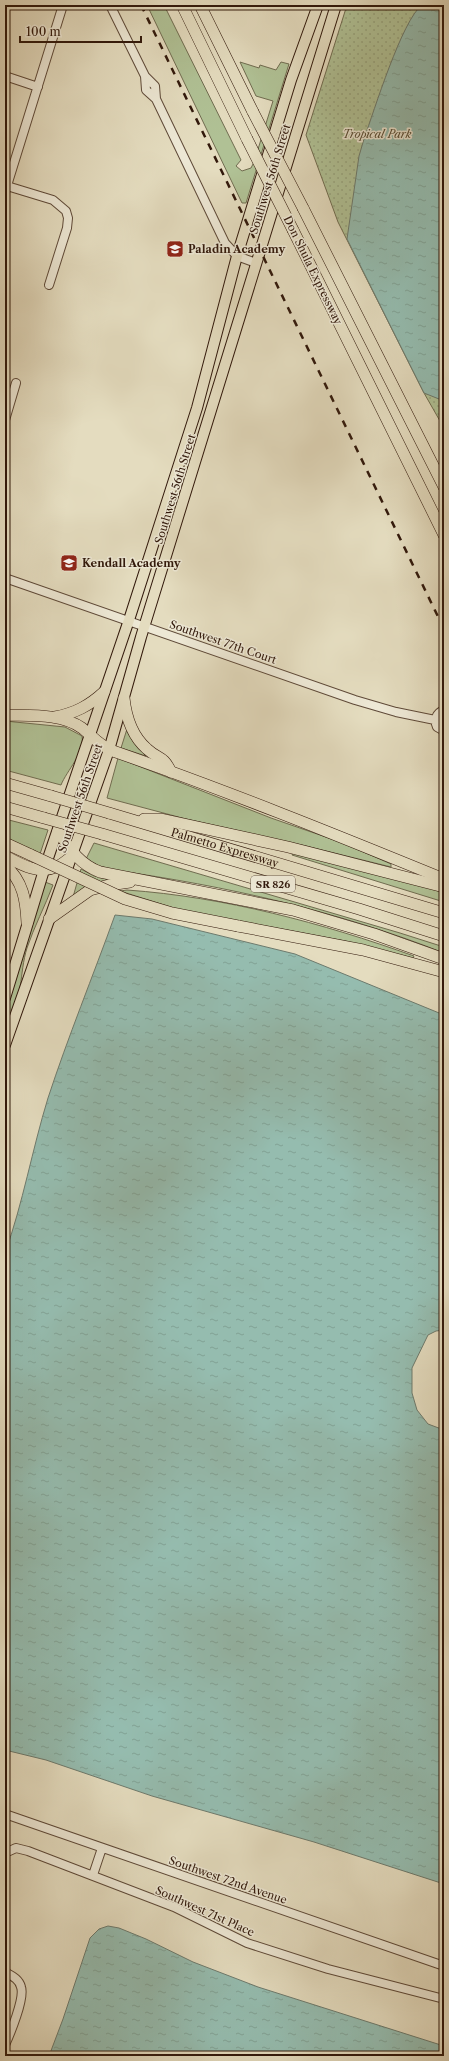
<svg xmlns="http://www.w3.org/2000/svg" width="449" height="2061" viewBox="0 0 449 2061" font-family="'Libre Caslon Text',serif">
	<defs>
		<pattern id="park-dots" width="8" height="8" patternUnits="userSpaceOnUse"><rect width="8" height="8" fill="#b0c195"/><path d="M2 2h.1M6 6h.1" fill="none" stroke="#98a57f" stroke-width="1.8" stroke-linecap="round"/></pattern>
		<pattern id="water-ripples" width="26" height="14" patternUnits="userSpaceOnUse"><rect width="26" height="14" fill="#95bcaf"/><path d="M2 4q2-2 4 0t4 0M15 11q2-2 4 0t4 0" fill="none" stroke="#81a195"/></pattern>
	</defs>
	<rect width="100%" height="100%" fill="#e4dcbf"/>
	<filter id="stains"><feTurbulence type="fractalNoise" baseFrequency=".005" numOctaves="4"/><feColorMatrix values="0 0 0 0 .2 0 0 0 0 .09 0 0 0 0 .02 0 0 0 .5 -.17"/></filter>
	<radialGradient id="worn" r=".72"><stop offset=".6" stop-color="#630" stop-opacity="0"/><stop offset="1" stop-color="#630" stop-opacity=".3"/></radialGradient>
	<!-- grass -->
	<path fill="#b0c195" stroke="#706c50" d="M147,5H164L241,160L236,166L242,171L251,168L254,162L273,101L256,96L240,62L259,68L260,65L276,70L281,62L289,64L246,203H242Z
		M5,721L65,727L82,736C85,753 67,770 61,785L5,770Z
		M127,729L134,743L146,756L121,748Z
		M118,758L271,818L343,843L391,864V867L306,846L186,819L107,798Z
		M5,819L48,830L40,854L5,837Z
		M94,843L400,933L444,947V953C338,911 226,886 113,870L97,865L86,859Z
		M293,852L430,888L444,893V902L292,855Z
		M81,869L94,876L111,880L73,897Z
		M45,882L53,885C45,906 34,927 27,948C19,973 24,1001 5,1022V1013Z
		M127,890C225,897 322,923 414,956L413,958L345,941L180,910L120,891Z"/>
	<!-- park -->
	<path fill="url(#park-dots)" stroke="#706c50" d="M347,5H444V428L424,393L338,222L306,135Z"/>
	<!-- water -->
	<path fill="url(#water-ripples)" stroke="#6d7a6d" d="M422,5H444V401L424,393L347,239L359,156L364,139C374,111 402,20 422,5Z
		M115,915L152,919L295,954L444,1015V1330L436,1331L428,1335L412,1368V1393L417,1410L428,1424L444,1430V1884L314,1842L152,1796L46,1760L5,1750V1253C23,1203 32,1150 48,1098C68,1037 93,976 115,915Z
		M108,1926L119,1928L146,1939L193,1962L258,1987L444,2046V2056H49L63,2019L90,1938L99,1929Z"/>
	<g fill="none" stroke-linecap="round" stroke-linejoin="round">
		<!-- minor casing -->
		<g stroke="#5e4938" stroke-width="10">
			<path id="minor" d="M110,5L145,76L146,90L156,99
				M5,76L38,87
				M145,76L155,86L156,99L225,243L237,256L256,263
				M7,186L53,200L66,211L68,218L67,228L49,285
				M5,192L63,5
				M5,420L16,383
				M5,578L355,700L396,712L435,720
				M444,710C436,713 434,720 437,727L444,731
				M5,1814L444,1966
				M5,1853L16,1848L28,1851L174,1907L247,1943L328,1969L444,1999
				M93,1875L102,1848
				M5,1972C12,1976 19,1979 21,1987C25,1998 10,2034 5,2045"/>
		</g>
		<!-- major casing -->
		<g stroke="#31180b" stroke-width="12">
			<path id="major" d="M5,998L44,870L129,620L197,408L237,256L291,80L318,5
				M5,1045L109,750L141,637L336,5"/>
		</g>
		<!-- highway casing -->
		<g stroke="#31180b" stroke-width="12">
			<g id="highway">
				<path d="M182,5L247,139"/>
				<path d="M200,5L253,112"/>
				<path d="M303,208L444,487"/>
				<path d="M293,230L444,535"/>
				<path d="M124,698C126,717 132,736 147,749C159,760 163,755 171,772"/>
				<path d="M5,715C29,716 61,713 82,728C92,736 101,747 113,751C225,790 334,834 444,879"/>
				<path d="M55,717C75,713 89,706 104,692"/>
				<path d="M5,783L51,796"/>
				<path d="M5,807L44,818"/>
				<path id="s1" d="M109,813L444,913"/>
				<path d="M144,819H161L288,847L444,887"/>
				<path d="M58,831C70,849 79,864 100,872L293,910L374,934L444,959"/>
				<path d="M102,834L359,909L444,936"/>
				<path d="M5,843L31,855"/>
				<path d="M5,856C20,864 38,875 56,867C62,865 68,859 74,855"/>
				<path d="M5,865C23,881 26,900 27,923"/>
				<path d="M49,919L90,890L109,885L130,882"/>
				<path d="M238,926L363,950L444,972"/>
			</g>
		</g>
		<!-- minor -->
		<use href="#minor" stroke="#ede8d5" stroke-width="8"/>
		<!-- major -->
		<use href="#major" stroke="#e4dcbf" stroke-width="10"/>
		<!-- highway -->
		<use href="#highway" stroke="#e4dcbf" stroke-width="11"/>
		<!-- rail -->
		<path stroke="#31180b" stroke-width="2.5" stroke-dasharray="7 7" stroke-linecap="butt" d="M141,5L444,629"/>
		<!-- highway-bridge casing -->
		<g stroke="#31180b" stroke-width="12" stroke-linecap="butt">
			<path id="highway-bridge" d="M253,112L303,208
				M247,139L293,230
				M51,796L109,813
				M44,818L102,834
				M31,855L125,899L172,913L238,926"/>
		</g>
		<!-- highway-bridge -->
		<use href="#highway-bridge" stroke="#e4dcbf" stroke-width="11"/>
	</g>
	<!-- icons -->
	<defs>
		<g id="school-square" transform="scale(0.9)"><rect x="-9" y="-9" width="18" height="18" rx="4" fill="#8f2418" stroke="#ede8d5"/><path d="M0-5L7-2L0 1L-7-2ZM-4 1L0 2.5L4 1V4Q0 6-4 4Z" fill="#fff"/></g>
	</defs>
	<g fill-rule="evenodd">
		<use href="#school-square" x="175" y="249"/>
		<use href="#school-square" x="69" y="563"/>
	</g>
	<g text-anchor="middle" stroke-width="3" stroke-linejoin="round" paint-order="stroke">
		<!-- shield labels -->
		<rect fill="#ede8d5" stroke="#695648" stroke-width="1" x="251" y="876" width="44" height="16" rx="3"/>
		<g font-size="10" font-weight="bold" fill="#31180b">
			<text x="273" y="888">SR 826</text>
		</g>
		<!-- park labels -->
		<g font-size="11" font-style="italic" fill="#574b34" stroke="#ede8d5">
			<text x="377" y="138">Tropical Park</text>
		</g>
		<!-- street labels -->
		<g font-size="11" fill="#31180b" stroke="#ede8d5">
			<text transform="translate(270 179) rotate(-73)" y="4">Southwest 56th Street</text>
			<text transform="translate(313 270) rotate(64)" y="4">Don Shula Expressway</text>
			<text transform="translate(175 489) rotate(-73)" y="4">Southwest 56th Street</text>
			<text transform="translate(223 642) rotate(19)" y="4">Southwest 77th Court</text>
			<text transform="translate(80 798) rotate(-71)" y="4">Southwest 56th Street</text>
			<text dy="4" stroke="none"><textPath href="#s1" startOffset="121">Palmetto Expressway</textPath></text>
			<text transform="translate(228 1880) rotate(19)" y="4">Southwest 72nd Avenue</text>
			<text transform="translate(205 1911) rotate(24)" y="4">Southwest 71st Place</text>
		</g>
		<!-- poi labels -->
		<g font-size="11" font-weight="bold" fill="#31180b" stroke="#ede8d5" text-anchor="start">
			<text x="188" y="253">Paladin Academy</text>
			<text x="82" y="567">Kendall Academy</text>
		</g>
	</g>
	<!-- margin -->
	<rect width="449" height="2061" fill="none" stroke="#e4dcbf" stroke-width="20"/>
	<rect x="6" y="6" width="437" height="2049" fill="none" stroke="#31180b" stroke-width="2"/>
	<rect x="10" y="10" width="429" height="2041" fill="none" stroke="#31180b"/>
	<!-- scale -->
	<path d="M20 36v6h121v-6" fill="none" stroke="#31180b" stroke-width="2"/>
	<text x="26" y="36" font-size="12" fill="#31180b" stroke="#ede8d5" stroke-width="3" paint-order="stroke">100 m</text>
	<rect width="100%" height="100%" filter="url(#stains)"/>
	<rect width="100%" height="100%" fill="url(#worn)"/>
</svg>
